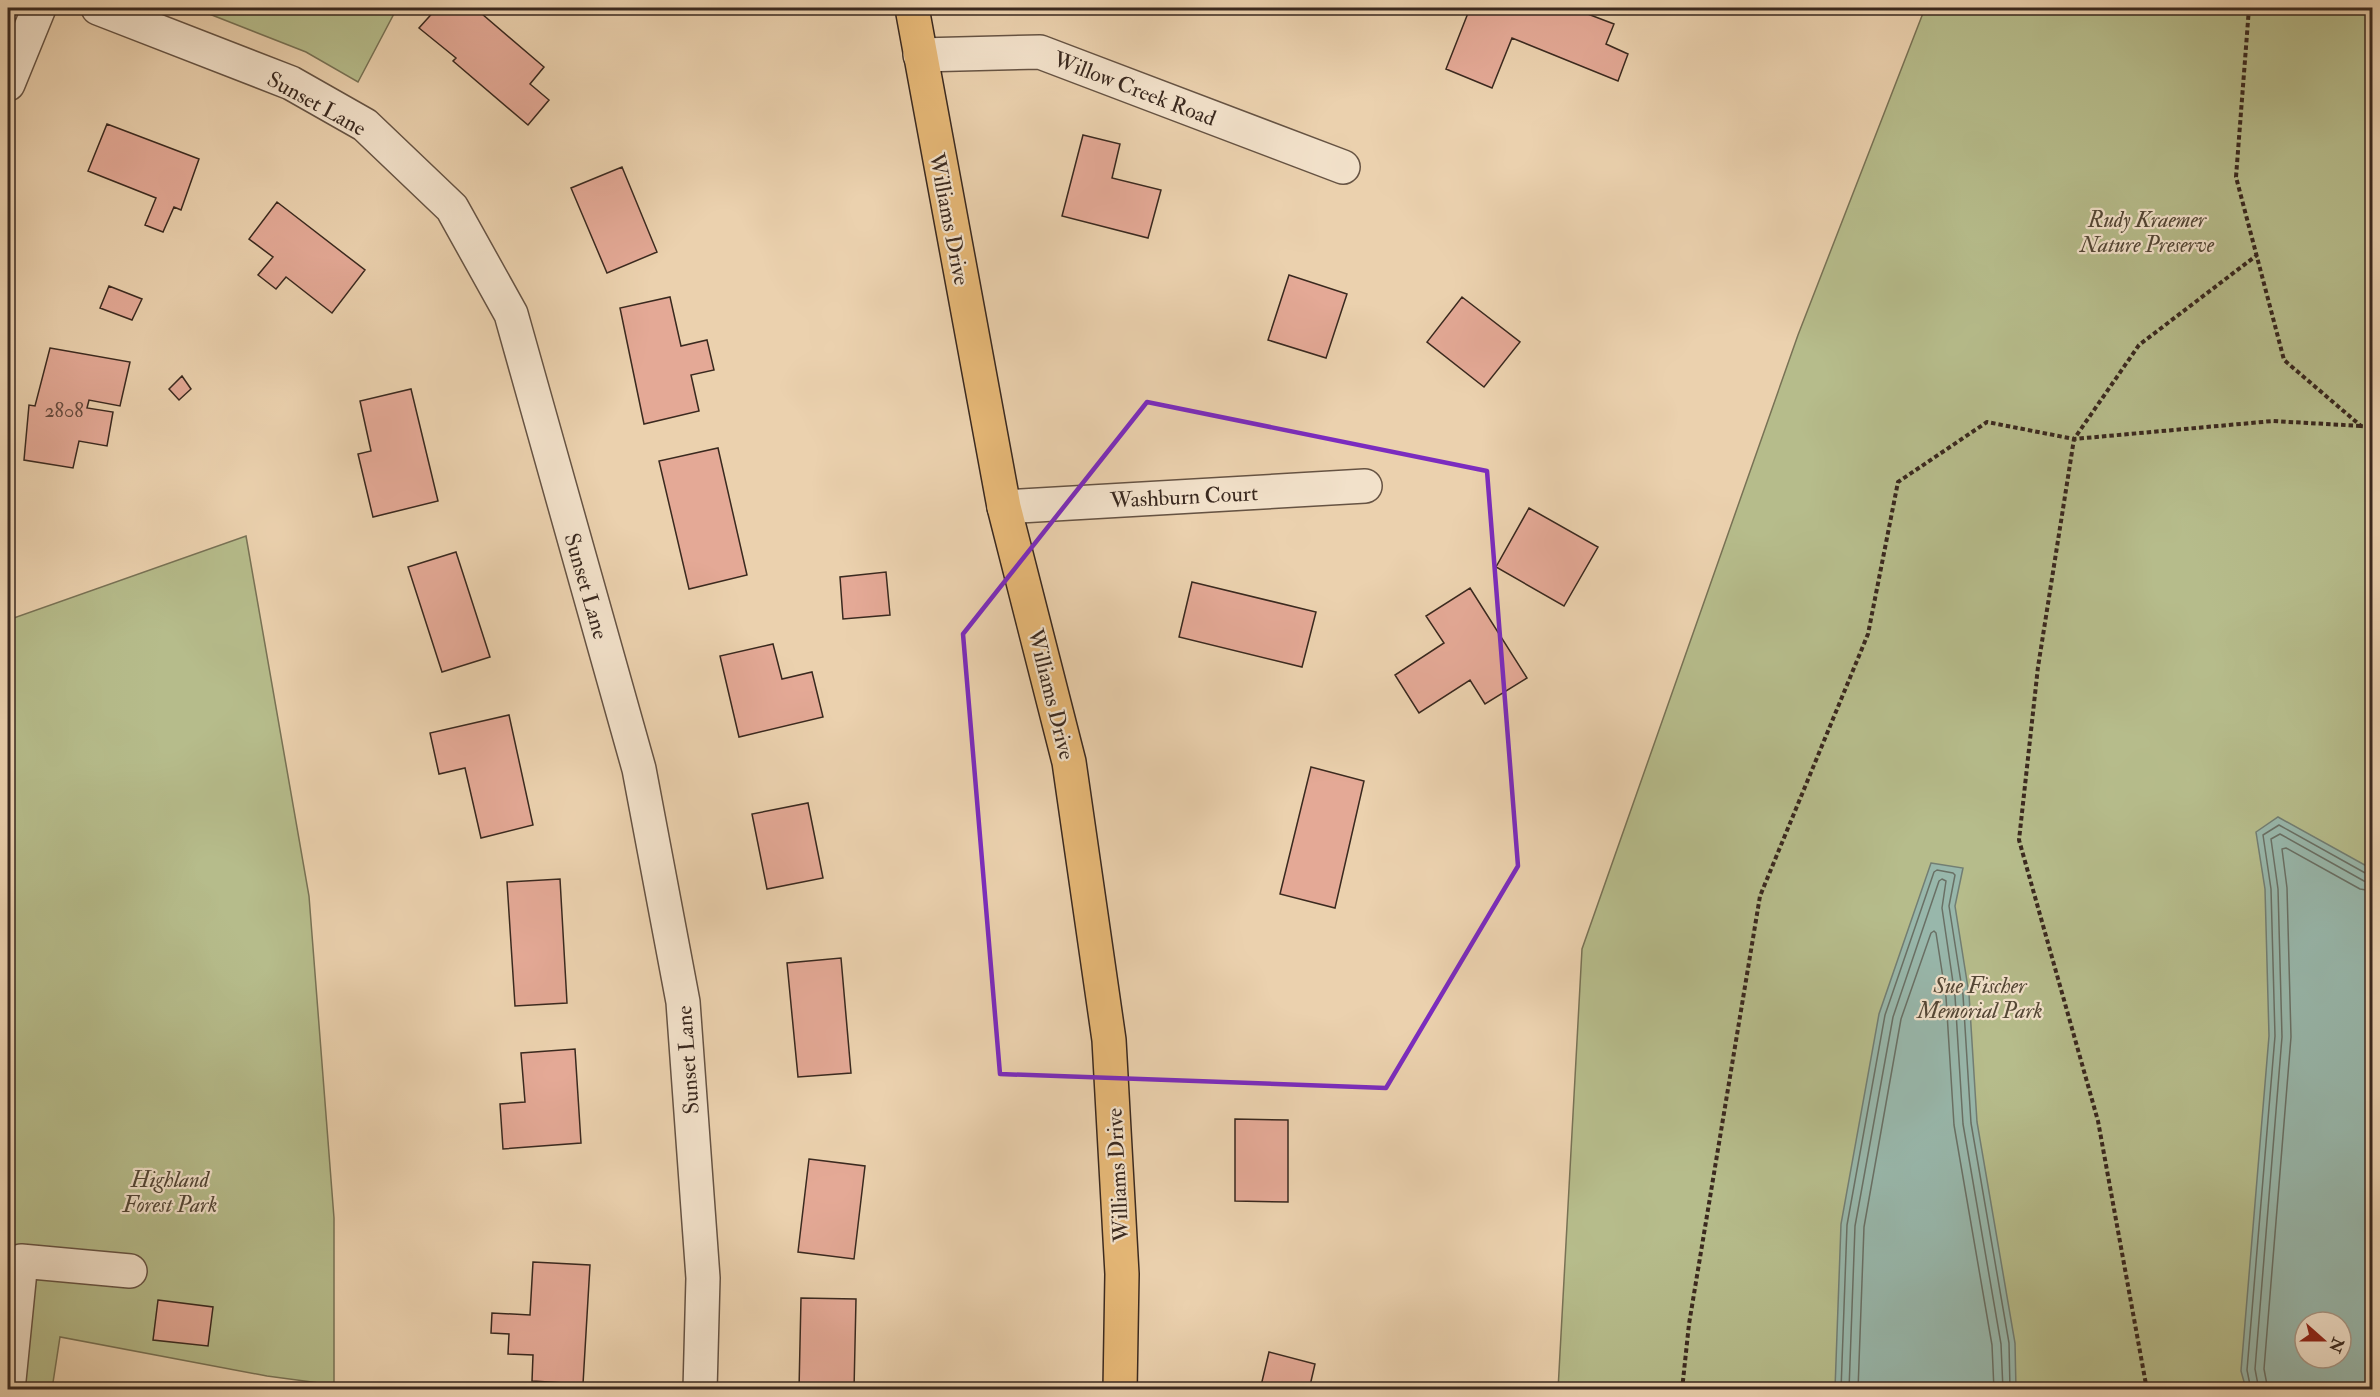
<svg xmlns="http://www.w3.org/2000/svg" width="2380" height="1397" viewBox="0 0 2380 1397" font-family="'IM FELL Double Pica',serif">
	<rect width="100%" height="100%" fill="#ebd1ae"/>
	<filter id="stains"><feTurbulence type="fractalNoise" baseFrequency=".00333" numOctaves="4"/><feColorMatrix values="0 0 0 0 .2 0 0 0 0 .09 0 0 0 0 .02 0 0 0 .5 -.17"/></filter>
	<radialGradient id="worn" r=".72"><stop offset=".6" stop-color="#630" stop-opacity="0"/><stop offset="1" stop-color="#630" stop-opacity=".3"/></radialGradient>
	<!-- green -->
	<path fill="#b6bc8b" stroke="#787255" stroke-width="1.5" fill-rule="evenodd" d="M194,8H397L358,82L306,52Z
		M1925,8H2372V1389L1558,1390L1582,949L1798,335ZM2305,1322H2341V1358H2305Z
		M246,536L309,896L334,1218V1385L267,1376L60,1337L52,1389H8V620Z"/>
	<!-- water -->
	<path fill="#98b7ab" stroke="#727e73" stroke-width="1.5" fill-rule="evenodd" d="M2278,817L2372,869V1389H2246L2241,1371L2269,1036L2265,889L2256,832ZM2305,1322H2341V1358H2305Z
		M1931,863L1963,868L1955,906L1969,994L1977,1122L2015,1343L2016,1389H1835L1841,1224L1879,1014Z"/>
	<g fill="none" stroke-linecap="round" stroke-linejoin="round">
		<!-- shore -->
		<path stroke="#697065" stroke-width="1.5" d="M1841,1390L1847,1225L1885,1015L1934,872L1937,870L1953,873L1955,875L1949,906L1963,995L1971,1123L2009,1343L2010,1390
			M1849,1390L1855,1226L1893,1017L1939,881L1942,879L1946,881L1942,908L1955,996L1963,1124L2001,1344L2003,1390
			M1858,1390L1864,1227L1901,1019L1931,933L1934,931L1936,933L1946,997L1954,1125L1992,1345L1994,1390
			M2251,1390L2247,1370L2275,1036L2271,889L2263,835L2279,825L2367,874L2372,875
			M2259,1390L2255,1369L2282,1037L2278,889L2271,839L2280,834L2364,881L2372,882
			M2268,1390L2264,1369L2291,1037L2287,888L2282,849L2286,848L2360,889L2372,891"/>
		<!-- stream -->
		<path stroke="#727e73" stroke-width="12" d="M8,32L25,18"/>
	</g>
	<!-- building -->
	<path fill="#e4a996" stroke="#3a291f" stroke-width="1.5" d="M437,8H475L544,67L530,84L549,100L528,125L453,61L456,58L419,28Z
		M1470,8H1572L1614,24L1606,44L1628,54L1618,81L1512,38L1492,88L1446,69Z
		M107,124L199,159L181,210L174,207L163,232L145,225L156,198L88,171Z
		M1083,135L1120,144L1112,178L1161,190L1148,238L1062,216Z
		M622,167L657,252L607,273L571,188Z
		M277,202L365,270L332,313L286,277L276,289L258,275L273,257L249,239Z
		M1289,275L1347,294L1326,358L1268,340Z
		M109,286L142,299L132,320L100,308Z
		M670,297L681,346L707,340L714,370L691,375L699,411L644,424L620,308Z
		M1462,297L1520,342L1484,387L1427,342Z
		M50,348L130,362L120,406L89,400L87,408L113,412L107,446L79,441L73,468L24,460L29,405L35,406Z
		M182,376L191,389L179,400L169,389Z
		M411,389L438,501L373,517L358,454L371,451L360,401Z
		M718,448L747,575L689,589L659,461Z
		M1529,508L1598,547L1564,606L1496,567Z
		M456,552L490,657L442,672L408,567Z
		M886,572L890,615L843,619L840,577Z
		M1192,582L1316,612L1302,667L1179,637Z
		M1470,588L1527,678L1485,704L1470,680L1419,713L1395,675L1444,643L1426,616Z
		M773,644L782,679L812,672L823,717L739,737L720,656Z
		M509,715L533,825L481,838L465,768L439,774L430,733Z
		M1311,767L1364,781L1335,908L1280,894Z
		M808,803L823,878L767,889L752,814Z
		M560,879L567,1003L515,1006L507,882Z
		M841,958L851,1073L798,1077L787,963Z
		M575,1049L581,1143L503,1149L500,1104L525,1102L521,1053Z
		M1235,1119L1288,1120V1202L1235,1201Z
		M809,1159L865,1166L854,1259L798,1252Z
		M533,1262L590,1265L583,1384L532,1381L533,1355L508,1354L509,1334L491,1333L492,1313L530,1315Z
		M801,1298L856,1299L854,1390H799Z
		M158,1300L213,1307L208,1346L153,1340Z
		M1269,1352L1315,1364L1309,1390H1260Z"/>
	<g fill="none" stroke-linecap="round" stroke-linejoin="round">
		<!-- minor casing -->
		<g stroke="#665343" stroke-width="36">
			<path id="minor" d="M98,8L291,83L365,125L452,208L511,314L639,769L683,1002L703,1278L700,1390
				M920,55L1040,52L1343,167
				M8,84L39,8
				M1004,507L1365,486
				M8,1390L21,1261L130,1271"/>
		</g>
		<!-- major casing -->
		<g stroke="#3a291f" stroke-width="36">
			<path id="major" d="M912,8L1004,507L1069,762L1109,1040L1122,1274L1120,1390"/>
		</g>
		<!-- path -->
		<path stroke="#3a291f" stroke-width="4" stroke-dasharray="4.5 3" stroke-linecap="butt" d="M2249,8L2236,177L2284,360L2361,426L2372,427
			M1682,1390L1689,1324L1760,896L1868,634L1898,482L1987,422L2074,439L2273,421L2361,426
			M2147,1390L2098,1121L2019,840L2038,667L2074,439L2139,345L2257,255"/>
		<!-- minor -->
		<use href="#minor" stroke="#f2e1ca" stroke-width="33"/>
		<!-- major -->
		<use href="#major" stroke="#e6b877" stroke-width="33"/>
	</g>
	<!-- marked area -->
	<path fill="none" stroke="#7b2cbf" stroke-width="4.5" stroke-linejoin="round" d="M1147,402L1487,471L1518,866L1386,1088L1000,1074L963,634Z"/>
	<g text-anchor="middle" stroke-width="4.5" stroke-linejoin="round" paint-order="stroke">
		<!-- number labels -->
		<g font-size="20" fill="#64493d">
			<text x="64" y="417">2808</text>
		</g>
		<!-- street labels -->
		<g font-size="22" fill="#3a291f" stroke="#f2e1ca">
			<text transform="translate(1135 88) rotate(21)" y="8">Willow Creek Road</text>
			<text transform="translate(317 103) rotate(29)" y="8">Sunset Lane</text>
			<text transform="translate(950 219) rotate(79)" y="8">Williams Drive</text>
			<text transform="translate(1184 496) rotate(-3)" y="8">Washburn Court</text>
			<text transform="translate(587 586) rotate(74)" y="8">Sunset Lane</text>
			<text transform="translate(1052 694) rotate(76)" y="8">Williams Drive</text>
			<text transform="translate(687 1060) rotate(-94)" y="8">Sunset Lane</text>
			<text transform="translate(1117 1175) rotate(-93)" y="8">Williams Drive</text>
		</g>
		<!-- park labels -->
		<g font-size="22" font-style="italic" fill="#534635" stroke="#f2e1ca">
			<text x="2147" y="227">Rudy Kraemer<tspan x="2147" dy="25">Nature Preserve</tspan></text>
			<text x="1980" y="993">Sue Fischer<tspan x="1980" dy="25">Memorial Park</tspan></text>
			<text x="170" y="1187">Highland<tspan x="170" dy="25">Forest Park</tspan></text>
		</g>
	</g>
	<!-- margin -->
	<rect width="2380" height="1397" fill="none" stroke="#ebd1ae" stroke-width="30"/>
	<rect x="9" y="9" width="2362" height="1379" fill="none" stroke="#3a291f" stroke-width="3"/>
	<rect x="15" y="15" width="2350" height="1367" fill="none" stroke="#3a291f" stroke-width="1.5"/>
	<!-- north arrow -->
	<g transform="translate(2323 1340) rotate(111)"><circle r="28" fill="#f2e1ca" stroke="#a89786" stroke-width="1.5"/>
	<path d="M0-4.5L10 22L0 15L-10 22Z" fill="#8f2418"/>
	<text y="-9" font-size="16" font-weight="bold" text-anchor="middle" fill="#3a291f">N</text>
	</g>
	<rect width="100%" height="100%" filter="url(#stains)"/>
	<rect width="100%" height="100%" fill="url(#worn)"/>
</svg>
